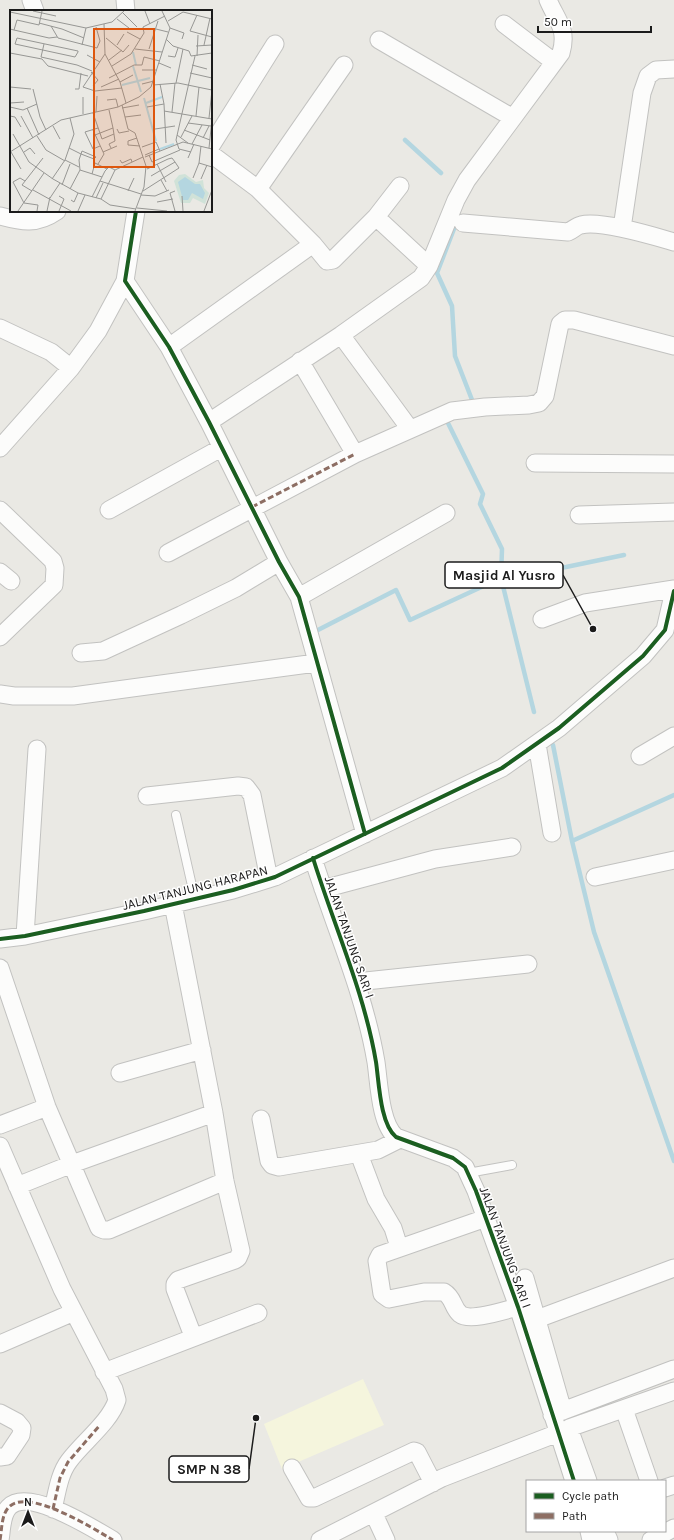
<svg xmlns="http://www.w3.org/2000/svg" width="674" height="1540" viewBox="0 0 674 1540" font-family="Karla,sans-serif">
	<rect width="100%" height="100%" fill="#eae9e4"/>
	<!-- education -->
	<path fill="#f5f5dd" d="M363,1379L384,1425L282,1469L264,1424Z"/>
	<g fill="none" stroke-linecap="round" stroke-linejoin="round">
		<!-- stream -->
		<path stroke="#b4d6e0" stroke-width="4.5" d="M405,140L441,173
			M457,221L437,273L452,306L455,356L474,405
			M446,419L483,494L480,504L502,549L501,578L534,712
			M316,631L396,590L410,620L501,578L566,567L624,555
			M553,745L572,841L594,932L674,1161
			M572,841L674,795"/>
		<!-- lane casing -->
		<g stroke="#c2c2c0" stroke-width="10">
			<path id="lane" d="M176,815L195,899
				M468,1173L512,1165"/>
		</g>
		<!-- street casing -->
		<g stroke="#c2c2c0" stroke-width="19">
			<path id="street" d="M31,0L35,11
				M125,0L126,11
				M504,24L554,62
				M379,40L513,118
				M211,146L275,44
				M211,154L258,189L313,244L327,261L333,260L376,217L400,186
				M258,189L344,65
				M136,211L125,281L169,347L209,422L279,562L299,597L365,834
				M0,216C22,222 37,225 57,211
				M376,217L429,266
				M463,223L568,232C573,230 576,226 581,225C601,220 653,236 674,242
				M622,228L642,93L648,76L656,70L674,69
				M0,328L51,352L71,368
				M341,335L410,429
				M169,347L313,244
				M300,361L355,454
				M209,422L341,335L421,278L429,266L456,200L467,180L561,53C568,29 557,21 548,0
				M0,448L71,368L98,331L125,281
				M535,463L674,464
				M0,510L53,561L55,568L54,585L0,637
				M109,510L221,448
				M579,515L674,512
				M168,553L355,454L452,411L485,407L529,405L539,403L545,396L560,324L565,320H574L674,346
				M0,572L11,581
				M299,597L446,513
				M542,619L585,603L674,589
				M81,653L103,651L181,615L236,588L279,562
				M0,694L14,696H73L316,663
				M537,744L552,833
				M640,756L674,736
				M147,796L238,786L246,787L252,795L269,879
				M313,858C334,926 364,991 376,1062C379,1082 380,1124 396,1137L453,1158L465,1167L476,1191L518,1307L574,1481
				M595,877L674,860
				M323,889L435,859L512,847
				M25,936L37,749
				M0,939L25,936L144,911L233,890L275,877L502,768L559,728L643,656L665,630L674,591
				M0,968L47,1107L99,1228L104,1230H109L225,1181
				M356,982L528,964
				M120,1073L202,1050
				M261,1119L269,1161L272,1165L279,1167L378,1150L400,1139
				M0,1125L47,1107
				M0,1146L62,1289L114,1389L117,1400C110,1422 83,1442 69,1461C59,1474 57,1493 53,1509
				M359,1154L376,1199L393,1228L399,1247
				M17,1186L72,1164L214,1113L173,904
				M486,1218L380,1255L377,1261L382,1294L389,1299L424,1292H444C454,1298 452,1307 460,1314C470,1322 505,1310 518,1307
				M525,1278L563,1411
				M537,1319L674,1268
				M193,1336L175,1289V1284L178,1280L235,1260L238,1258L241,1251L225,1181L214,1113
				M0,1344L74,1312
				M104,1372L258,1313
				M624,1409L649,1481
				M0,1413L17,1422L22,1428L21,1435L7,1456L0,1457
				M552,1415L674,1369
				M569,1428L674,1391
				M571,1434L588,1481
				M292,1468L309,1498H314L414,1451L417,1452L433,1483
				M665,1488L674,1485
				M374,1514L386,1540
				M589,1531L591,1540
				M605,1531L609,1540
				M0,1540C2,1530 1,1515 9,1507C28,1487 94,1529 113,1540
				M320,1540L442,1478L558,1433
				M651,1540L674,1528"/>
		</g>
		<!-- lane -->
		<use href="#lane" stroke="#fcfcfb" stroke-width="8"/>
		<!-- street -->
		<use href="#street" stroke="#fcfcfb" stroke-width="17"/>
		<!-- quiet -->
		<path stroke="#8d6e63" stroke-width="3" stroke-dasharray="6 3" stroke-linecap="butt" d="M252,507L355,454
			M53,1509L60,1478L68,1462L100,1425
			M0,1540C2,1530 1,1515 9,1507C28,1487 94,1529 113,1540"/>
		<!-- cycleway casing -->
		<g stroke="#fff" stroke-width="6">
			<path id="cycleway" d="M136,211L125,281L169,347L209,422L279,562L299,597L365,834
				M313,858C334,926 364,991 376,1062C379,1082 380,1124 396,1137L453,1158L465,1167L476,1191L518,1307L574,1481
				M0,939L25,936L144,911L233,890L275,877L502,768L559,728L643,656L665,630L674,591"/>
		</g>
		<!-- cycleway -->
		<use href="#cycleway" stroke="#1b5e20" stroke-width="4"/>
	</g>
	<g text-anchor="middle" stroke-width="3" stroke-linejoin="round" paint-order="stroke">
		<!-- street labels -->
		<g font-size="13" fill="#1b1b1b" stroke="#fff">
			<text transform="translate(195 887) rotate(-14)" y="5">JALAN TANJUNG HARAPAN</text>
			<text transform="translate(350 937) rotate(71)" y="5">JALAN TANJUNG SARI I</text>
			<text transform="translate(506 1247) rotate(70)" y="5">JALAN TANJUNG SARI I</text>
		</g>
	</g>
	<!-- overview -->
	<g transform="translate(10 10)">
		<rect width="202" height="202" fill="#eae9e4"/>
		<path d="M175,164L186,172L193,170L194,178L199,183L195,194L183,188L180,193H171L164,171L169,165Z" fill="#d0e2d8"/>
		<path d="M175,167L185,174H190L195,183L193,189L182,183L178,190H173L168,172Z" fill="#b4d6e0"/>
		<path fill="none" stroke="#b4d6e0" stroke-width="2" d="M123,42L126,55M123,56L131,82M112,75L140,68M134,88L146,131M136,93L152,87M150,139L164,134"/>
		<path fill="none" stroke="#979794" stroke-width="1" d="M23,1L46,6M135,1L140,14M0,2L76,18L102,12L114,1M112,2L127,17M187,5L180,21L202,27M107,9L119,18M158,11L173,2L202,9M29,13L52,19L74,28M94,14L95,44L110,72L116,93M41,16L48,28L87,38L90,31L86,17M160,18L174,23L172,29M0,19L4,20L7,10L29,15L32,1M146,19L158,22M4,20L39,28L47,27M117,22L130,29M7,28L68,41V42L65,47L5,34ZM96,28L113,42L119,35M156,29L163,36L179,41L181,46L202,43M72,35L76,18M107,35L114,24M194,35L200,8M186,36L202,35M125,39L152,42M139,39L148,11M0,43L32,49L38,56L78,66M95,44L73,77L85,81L112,78M77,45L90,52M158,46L165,47L168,38M187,46L188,25M31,47L67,55L82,61M31,47L34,34M99,50L112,40M149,53L161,58M182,55L197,59M102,56L121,44L134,23L133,17L155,6M132,60H147M81,62L88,70L83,76M180,63L202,68M99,68L124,55H132L134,47L150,51M110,72L123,65M166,73L173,39M132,74L144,71M150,74L154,94L156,133M143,75L168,73L202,80M0,77L21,79M91,77L109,69M23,79L30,107L36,120M65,79H69L71,63M97,90L106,89L108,97M0,93L14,92M112,95L118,119L125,123L136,156L134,177L125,201M0,97L13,100L27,94M137,97L154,94M17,98L29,125M112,98L129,95M154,101L202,109M86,102L87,86M162,102L165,73M83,103L92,129L104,124M73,104V87M0,106L5,107L11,117M11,106L23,128M186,106L189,77M115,107L131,105M199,108L202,80M178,113L201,116M43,116L50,129M88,118L75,122L83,139L90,136M107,119L109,123L119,121M145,119L165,116M83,120L94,144L88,154M174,120L200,130M3,124L19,152L43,169L68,183L91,189L100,195L126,199M85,125L103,118L99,100M167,125L178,133M27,126L36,140L55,151M171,127L182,106M127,128L118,131V135L130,136M193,128L199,116M182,134L192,115M132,137L146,132L150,141M59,138L71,144L84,149L86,147L72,141L69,150L70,160L60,179M101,138L99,134L105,131L103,118M199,138L202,109M0,142L51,110L108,97L129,87L141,77L160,18L152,1M1,142L11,159M14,142L20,138L25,144M93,142L107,136M181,142L169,139L166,130L185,46M135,145L149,139M139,145L142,152L170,140M135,147L173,132L202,139M178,148L184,134M55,150L69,157M110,150L112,153L121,149L122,152M189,153L202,157M147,154L156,172M137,159L158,149L162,148L165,152M70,160L92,167M82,164L85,153L97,159M183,168L189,153L191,136M42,169L55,150L64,124L60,108M191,169L197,155M151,170L157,181M15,171L10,168L3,172L14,193L28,195L27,201M90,171L131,184M52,175L60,154M23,180L61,201M22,181L12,175L33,148M118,181L124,168M133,181L169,158L165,152L141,166M165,181L160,183L165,201M131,185L145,186L159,180M49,186L54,189L49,201M172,186L173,201M82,187L95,161L99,157L105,160M40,188L50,173M86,188L93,173M91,189L105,160L133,147M61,190L64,192L68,183M147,192L163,189M127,198L157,201M8,201L34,163M37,201L40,187M68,201L75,185M194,201L202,180"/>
		<path fill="#de560d" fill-opacity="0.15" stroke="#de560d" stroke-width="2" d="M84,19H144V157H84Z"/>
		<rect width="202" height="202" fill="none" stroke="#1b1b1b" stroke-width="2"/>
	</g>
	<!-- callouts -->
	<path fill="none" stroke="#1b1b1b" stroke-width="1.5" d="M593 629L563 575M256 1418L249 1469"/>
	<g fill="#1b1b1b" stroke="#fff" stroke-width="1.5">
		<circle cx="593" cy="629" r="4"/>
		<circle cx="256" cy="1418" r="4"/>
	</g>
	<g fill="#fff" stroke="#1b1b1b" stroke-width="1.5">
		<rect x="445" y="562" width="118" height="26" rx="4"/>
		<rect x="169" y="1456" width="80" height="26" rx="4"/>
	</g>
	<g font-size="14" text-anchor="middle" font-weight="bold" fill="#1b1b1b">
		<text x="504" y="580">Masjid Al Yusro</text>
		<text x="209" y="1474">SMP N 38</text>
	</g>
	<!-- legend -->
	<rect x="526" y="1480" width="140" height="52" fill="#ffffff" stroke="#a4a4a4"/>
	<rect x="534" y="1493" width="20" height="6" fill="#1b5e20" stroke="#a4a4a4"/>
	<text x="562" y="1500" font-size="12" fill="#1b1b1b">Cycle path</text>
	<rect x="534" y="1513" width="20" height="6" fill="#8d6e63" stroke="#a4a4a4"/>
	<text x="562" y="1520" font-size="12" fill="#1b1b1b">Path</text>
	<!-- north arrow -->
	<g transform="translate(28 1512)" stroke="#ffffff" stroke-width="3" paint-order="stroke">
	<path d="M0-3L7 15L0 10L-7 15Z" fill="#1b1b1b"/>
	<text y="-6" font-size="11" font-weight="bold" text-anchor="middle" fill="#1b1b1b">N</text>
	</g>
	<!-- scale -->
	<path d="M538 26v6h113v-6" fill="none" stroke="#1b1b1b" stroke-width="2"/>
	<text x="544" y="26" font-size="12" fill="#1b1b1b" stroke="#ffffff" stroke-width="3" paint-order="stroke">50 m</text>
</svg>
